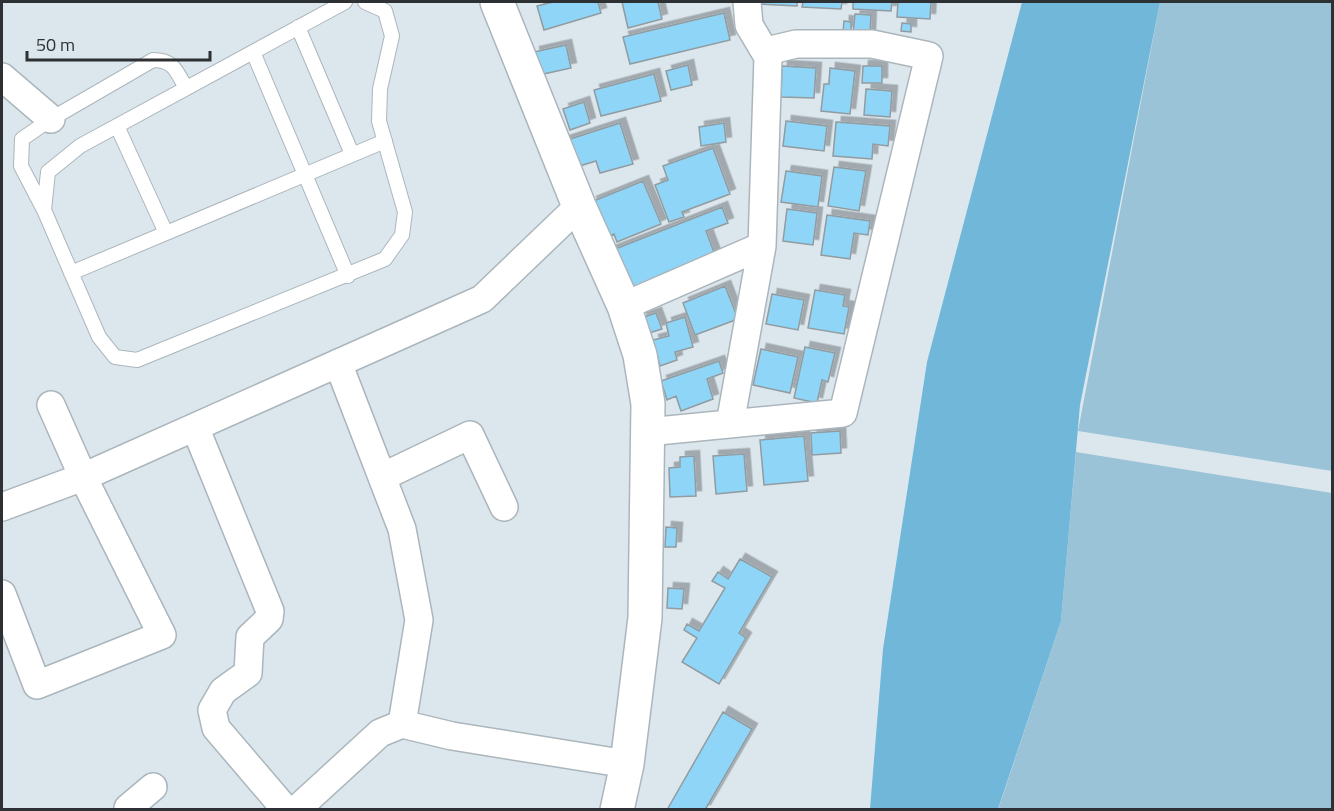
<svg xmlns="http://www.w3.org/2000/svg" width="1334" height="811" viewBox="0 0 1334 811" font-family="'Titillium Web',sans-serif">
	<defs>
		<filter id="shadow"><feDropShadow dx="5.5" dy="-5.5" stdDeviation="0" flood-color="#0004"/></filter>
	</defs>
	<rect width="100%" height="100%" fill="#dce7ed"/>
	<!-- green -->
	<path fill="#9ac3d7" d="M1160,2H1332V471L1078,431Z
		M1076,452L1332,493V809L998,810L1061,621Z"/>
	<!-- water -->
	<path fill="#70b7d9" d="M1022,2H1160L1080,405L1061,621L998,809H870L883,649L927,362Z"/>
	<!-- building -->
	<path fill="#8ed5f8" stroke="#919ca1" stroke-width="1.5" filter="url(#shadow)" d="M553,2H598L601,13L544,30L537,6Z
		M622,2H658L662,19L628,28Z
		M758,2H797V6L758,4Z
		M803,2H842L841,9L802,7Z
		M853,2H892L891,11L853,9Z
		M898,2H931L930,19L897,17Z
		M724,13L730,40L630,64L623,37Z
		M855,14L871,15L870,35L853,34Z
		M844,21L851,22V32H843Z
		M902,23L911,24V32L901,31Z
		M566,45L571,68L539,75L534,52Z
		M688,65L692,85L671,90L666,71Z
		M782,66L816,68L814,98L781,97Z
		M863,66H882V83H862Z
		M830,68L855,71L850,114L821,111L824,84H829Z
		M654,74L661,101L601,116L594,90Z
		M866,89L892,91L890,117L864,115Z
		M584,102L590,123L570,130L563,109Z
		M786,121L827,126L824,151L783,146Z
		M836,122L890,126L888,146L873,144L872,159L833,156Z
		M620,123L633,164L600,173L596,161L573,168L564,141Z
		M724,123L726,142L701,146L699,127Z
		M713,148L730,194L682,212L684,217L669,222L655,185L668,180L663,166Z
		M834,167L866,171L859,211L828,206Z
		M786,171L822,176L818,207L781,202Z
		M643,181L661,224L617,242L614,234L605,238L591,202Z
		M722,207L728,223L706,231L715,255L626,290L610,251Z
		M787,209L817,213L813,245L783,241Z
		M827,215L870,221L868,235L854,233L850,259L821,255Z
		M725,286L738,319L695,335L683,303Z
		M815,290L845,295L843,306L849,307L844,334L808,328Z
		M772,294L804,300L798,330L766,324Z
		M656,313L662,329L646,334L641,318Z
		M685,317L693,347L675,352L677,360L660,366L653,340L669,336L666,323Z
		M805,347L835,353L828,382L822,380L817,403L794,398Z
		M761,349L798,357L790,393L753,385Z
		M719,361L723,373L707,379L713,399L681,411L676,396L667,400L661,381Z
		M840,431L841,453L812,455L811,433Z
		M804,436L808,481L764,485L760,440Z
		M744,454L747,491L716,494L713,456Z
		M694,456L696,496L670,497L669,468L680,467V457Z
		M666,527L677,528L676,547H665Z
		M740,559L772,577L739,633L746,638L719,684L682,662L697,638L684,630L687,624L699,631L725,588L712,581L718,572L728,579Z
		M668,588L684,589L682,609L667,608Z
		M723,712L752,729L705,810H667Z"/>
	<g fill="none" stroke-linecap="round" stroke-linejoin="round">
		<!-- service casing -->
		<g stroke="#abb6bc" stroke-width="16">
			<path id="service" d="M345,2L80,146L48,172L44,210L99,337L115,357L137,360L385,259L402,235L405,212L379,121L380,89L392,36L385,11L365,2
				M298,27L352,154
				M253,52L348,276
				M117,126L166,233
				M44,210L21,166L22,139L51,119L153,60C174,60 176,71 186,88
				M71,273L385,141"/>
		</g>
		<!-- minor casing -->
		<g stroke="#abb6bc" stroke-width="30">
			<path id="minor" d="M2,77L51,119
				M624,306L762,246L768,57L749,25L747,2
				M338,363L402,529L419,620L402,724
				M730,424L762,246
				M195,427L270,611L269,619L250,637L248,673L223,691L212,710L216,728L286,810
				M647,432L843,413L929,56L872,44H796L775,49L768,57
				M382,477L470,435L504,507
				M2,507L83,477L482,299L579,206
				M2,594L37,685L162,635L83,477L51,405
				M129,810L128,808L153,787
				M296,810L380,733L402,724L452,736L627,764"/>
		</g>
		<!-- tertiary casing -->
		<g stroke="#abb6bc" stroke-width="36">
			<path id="tertiary" d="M497,2L579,206L624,306L640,355L648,404L645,618L627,764L617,810"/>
		</g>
		<!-- service -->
		<use href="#service" stroke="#fff" stroke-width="14"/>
		<!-- minor -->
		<use href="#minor" stroke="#fff" stroke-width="27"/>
		<!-- tertiary -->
		<use href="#tertiary" stroke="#fff" stroke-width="33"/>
	</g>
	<!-- border -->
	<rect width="1334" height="811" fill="none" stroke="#2d3134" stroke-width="6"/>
	<!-- scale -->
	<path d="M27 51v9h183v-9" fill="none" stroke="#2d3134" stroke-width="3"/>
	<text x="36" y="51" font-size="18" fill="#2d3134" stroke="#dce7ed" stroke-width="4.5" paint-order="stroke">50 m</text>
</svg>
